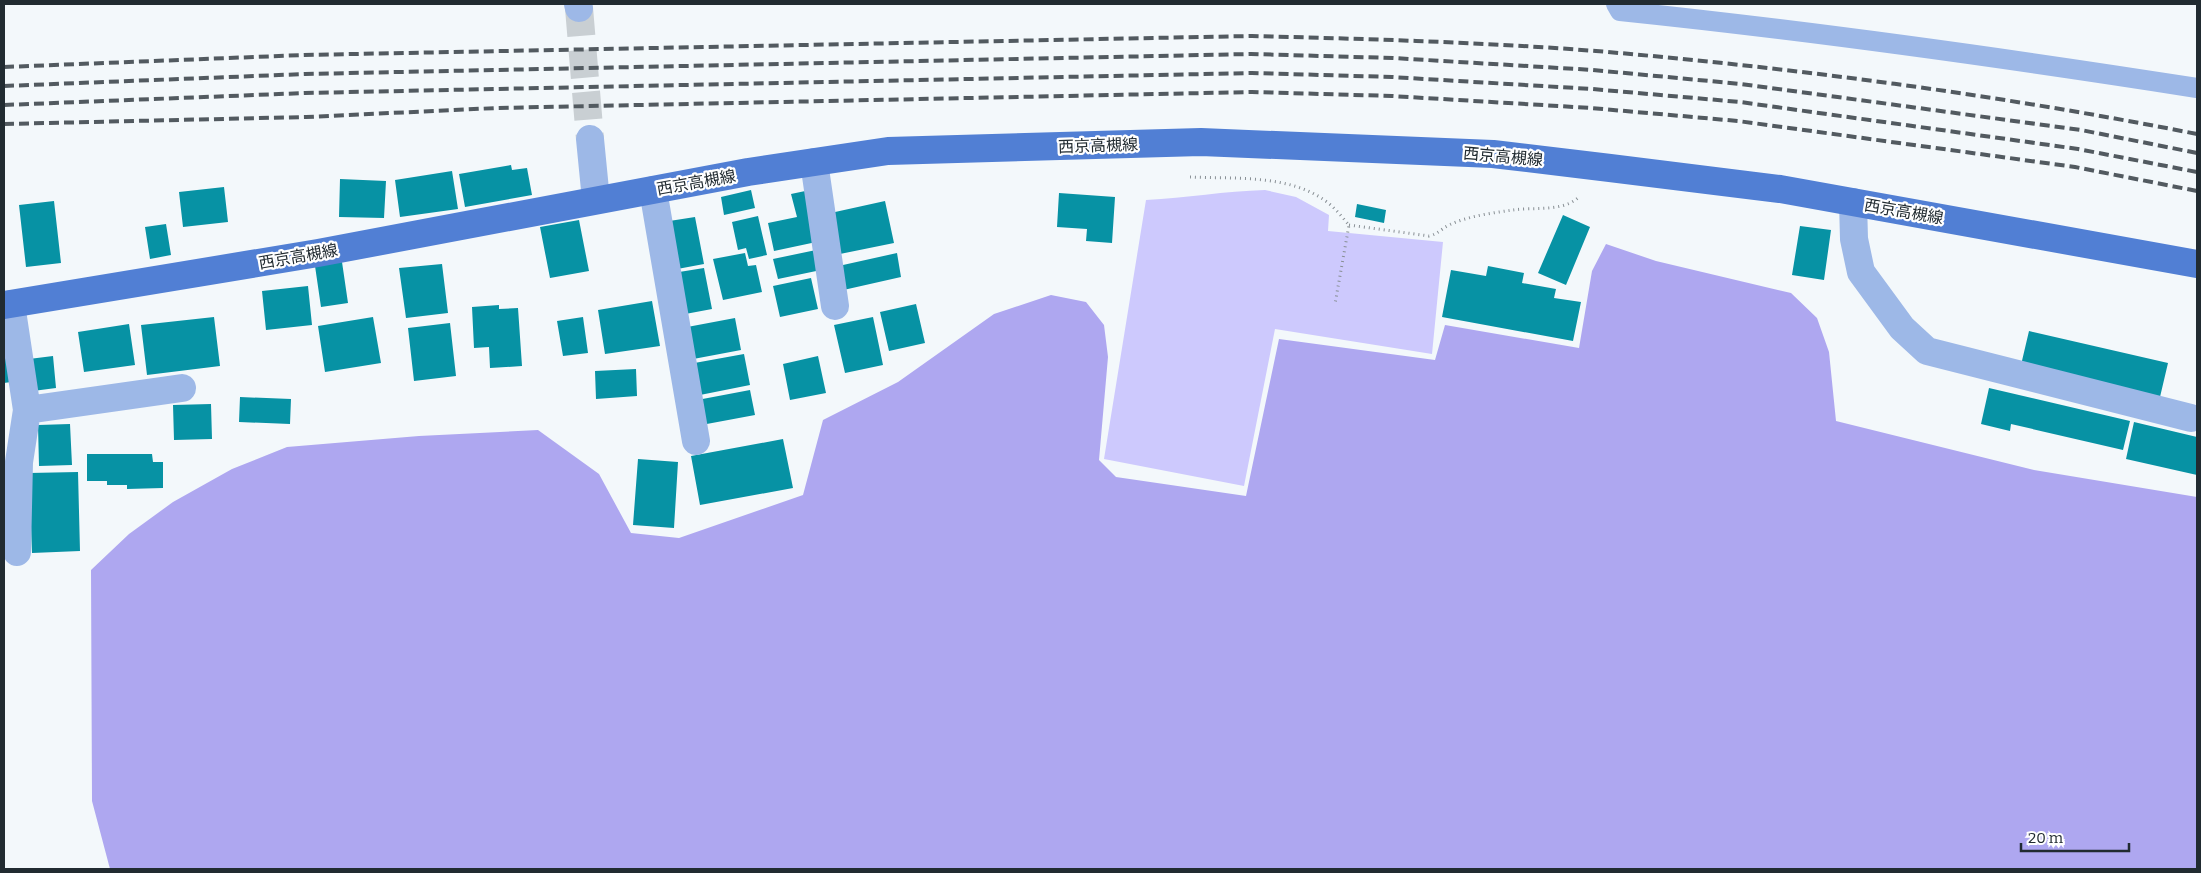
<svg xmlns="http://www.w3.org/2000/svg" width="2201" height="873" viewBox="0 0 2201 873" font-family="Bitter,'Noto Sans JP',serif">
	<rect width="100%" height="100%" fill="#f3f8fb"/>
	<!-- green -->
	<path fill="#cdc9fd" d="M1265,190L1296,197L1329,215L1328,231L1443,242L1432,354L1275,329L1244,486L1104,459L1146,200C1186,198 1225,191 1265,190Z"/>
	<!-- forest -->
	<path fill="#aea7f0" d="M1606,244L1656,261L1791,293L1817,318L1829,352L1836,421L2034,470L2197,497V869H110L92,801L91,570L129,534L173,502L232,469L287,447L419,436L538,430L599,474L631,533L679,538L803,495L823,420L898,382L994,314L1051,295L1086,302L1104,325L1108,357L1099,460L1116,477L1246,496L1279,339L1435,360L1445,325L1579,348L1592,271Z"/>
	<!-- building -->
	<path fill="#0792a4" d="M511,165L512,170L527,168L532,195L465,207L459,174Z
		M452,171L458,209L400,217L395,180Z
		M340,179L386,181L384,218L339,217Z
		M224,187L228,222L183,227L179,192Z
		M751,190L755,208L724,215L721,197Z
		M810,190L821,241L774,251L768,223L797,217L791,194Z
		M1059,193L1115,197L1112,243L1086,241L1087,229L1057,227Z
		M54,201L61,263L26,267L19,205Z
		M885,201L894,243L835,255L826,214Z
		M1357,204L1386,210L1384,223L1355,217Z
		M1563,215L1590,227L1566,285L1538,273Z
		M758,216L767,255L749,259L746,248L738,250L732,222Z
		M695,217L704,264L672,270L663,222Z
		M579,220L589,271L550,278L540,227Z
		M166,224L171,255L150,259L145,227Z
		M1800,226L1831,230L1824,280L1792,275Z
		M816,250L821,270L778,279L773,259Z
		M745,253L748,266L756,265L762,292L723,300L713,259Z
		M897,253L901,277L839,291L834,267Z
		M342,262L348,303L321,307L315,266Z
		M442,264L448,313L406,318L399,268Z
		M1488,266L1524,273L1522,283L1556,289L1554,298L1581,302L1573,341L1442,317L1451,270L1486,276Z
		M704,268L712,309L680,315L673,273Z
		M811,278L818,309L780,317L773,286Z
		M308,286L312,325L266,330L262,291Z
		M652,301L660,346L605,354L598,310Z
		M916,304L925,343L889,351L880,312Z
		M499,305V309L518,308L522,366L490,368L489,347L474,348L472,307Z
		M214,317L220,366L147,375L141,325Z
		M373,317L381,363L325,372L318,326Z
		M583,317L588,353L563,356L557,321Z
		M873,317L883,365L845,373L834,325Z
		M735,318L741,350L688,360L682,328Z
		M450,323L456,376L414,381L408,328Z
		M129,324L135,365L84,372L78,332Z
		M2029,331L2168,363L2160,397L2021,365Z
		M4,343L11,382L4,383Z
		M744,354L750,385L695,396L689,364Z
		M53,356L56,388L33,391L29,359Z
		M818,356L826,393L790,400L783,364Z
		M636,369L637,396L596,399L595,371Z
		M1989,388L2130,421L2123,450L2011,424L2010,431L1981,424Z
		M750,390L755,415L696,426L692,401Z
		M240,397L291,399L290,424L239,422Z
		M211,404L212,439L174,440L173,405Z
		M2134,422L2197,437V475L2126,459Z
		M70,424L72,465L39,466L38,425Z
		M783,439L793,488L700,505L691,456Z
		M87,454H152L153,462H163V488L127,489V485H107V481H87Z
		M638,459L678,462L674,528L633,525Z
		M78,472L80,551L32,553L29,473Z"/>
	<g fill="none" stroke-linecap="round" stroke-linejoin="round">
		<!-- minor-tunnel -->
		<path stroke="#c9cfd3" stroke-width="28" stroke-dasharray="28 14" stroke-linecap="butt" d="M579,8L590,139"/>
		<!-- path -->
		<path stroke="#888f94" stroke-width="3" stroke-dasharray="1 4" stroke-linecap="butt" d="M1190,177C1234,179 1290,174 1327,202C1335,208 1342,217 1349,225L1335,304
			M1349,225L1429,236C1438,234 1441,229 1449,225C1468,216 1492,213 1513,210C1534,207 1563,212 1579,197"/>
		<!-- service -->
		<path stroke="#9db8e7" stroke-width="20" d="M1616,4L1620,11C1813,31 2005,58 2197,88"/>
		<!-- minor -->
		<path stroke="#9db8e7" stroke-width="28" d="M578,4L579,8
			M590,139L596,200
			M814,162L835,306
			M653,190L696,441
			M1853,202L1854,239L1861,272L1902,328L1927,351L2191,418
			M11,304L27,410L19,462L17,552
			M27,410L182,388"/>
		<!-- primary -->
		<path stroke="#517fd4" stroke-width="28" d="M4,305L318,253L748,172L888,151L1201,142L1493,154L1610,168L1780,189L2197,264"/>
		<!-- rail -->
		<path stroke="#525a60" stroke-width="4" stroke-dasharray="10 5" stroke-linecap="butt" d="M4,67L304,55L1252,36C1367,39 1481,42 1596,51C1797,68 1999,95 2197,134
			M4,86L305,74L1251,54L1393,58L1593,70L1741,84L2081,130L2197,153
			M4,105L305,93L1252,73L1392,77L1592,89L1740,102L2078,149L2197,172
			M4,124L306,117L497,108L1252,92L1392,96L1591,108L1738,121L2075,167L2197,191"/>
	</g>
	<g text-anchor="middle" stroke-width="4.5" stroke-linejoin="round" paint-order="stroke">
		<!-- street labels -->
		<g font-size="16" fill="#212b31" stroke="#fff">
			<text transform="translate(1098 145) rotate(-2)" y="6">西京高槻線</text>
			<text transform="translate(1503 156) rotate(5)" y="6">西京高槻線</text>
			<text transform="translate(696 182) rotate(-10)" y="6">西京高槻線</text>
			<text transform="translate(1904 211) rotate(10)" y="6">西京高槻線</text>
			<text transform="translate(298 256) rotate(-10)" y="6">西京高槻線</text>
		</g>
	</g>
	<!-- border -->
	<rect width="2201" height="873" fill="none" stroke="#212b31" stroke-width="10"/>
	<!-- scale -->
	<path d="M2021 843v8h108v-8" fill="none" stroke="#212b31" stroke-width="2.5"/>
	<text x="2028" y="843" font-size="15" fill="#212b31" stroke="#ffffff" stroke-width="4" paint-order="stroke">20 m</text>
</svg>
